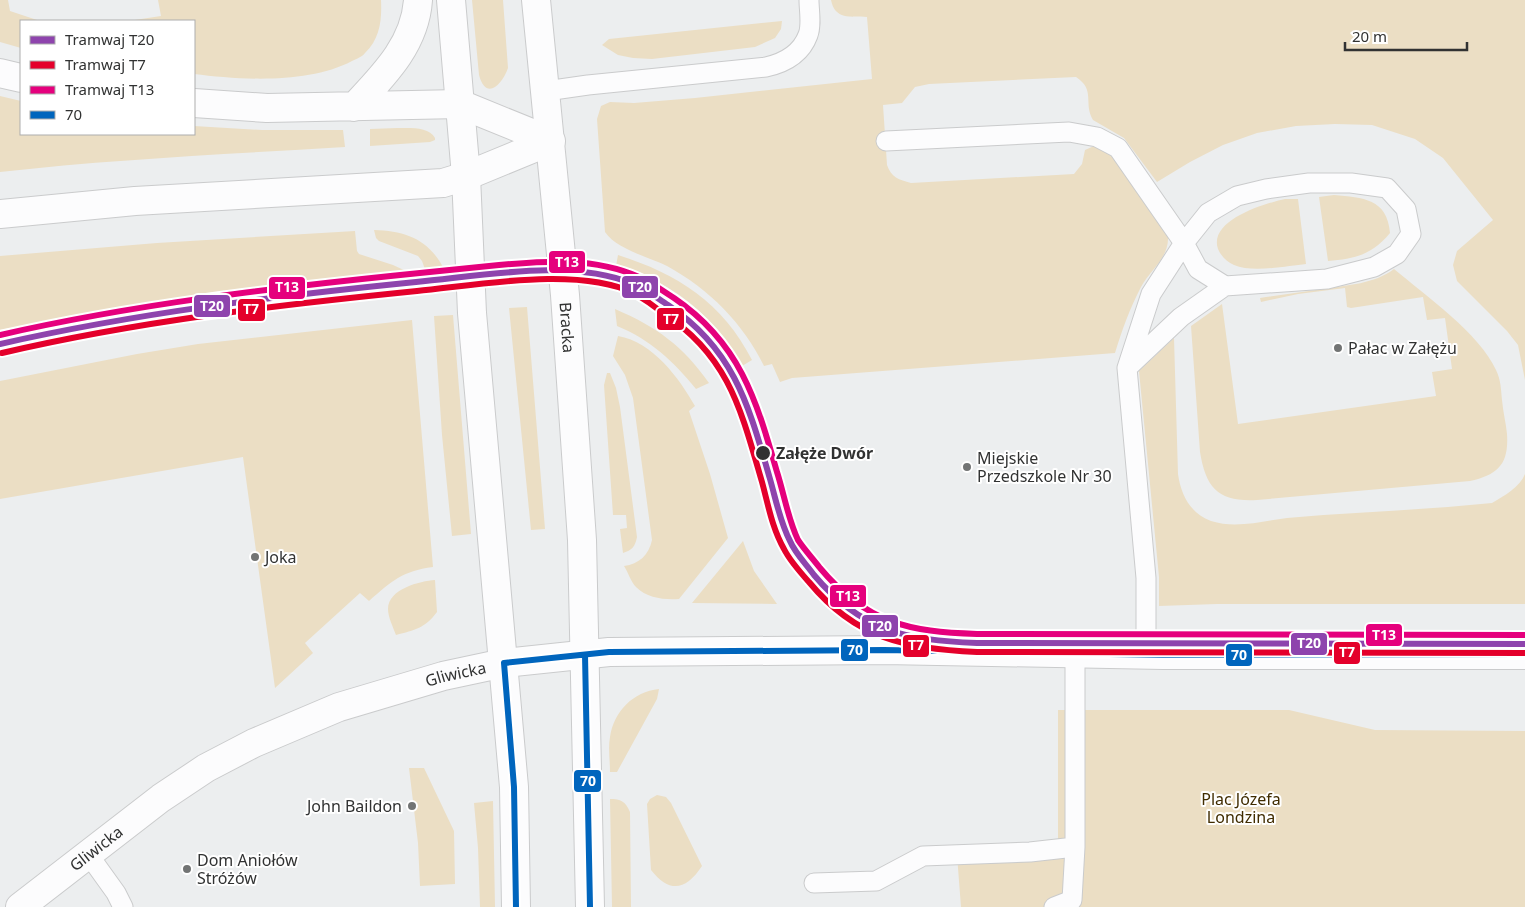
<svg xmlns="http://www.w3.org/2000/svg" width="1525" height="907" viewBox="0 0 1525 907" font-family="'Noto Sans',sans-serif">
	<rect width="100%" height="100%" fill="#eceeef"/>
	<!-- green -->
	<path fill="#ebdec4" d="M0,0H8L10,11L40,21H21V48L0,42Z
		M158,0H381C382,20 380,39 365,53C362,57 356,59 352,61C309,84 241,80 194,74V21H128L161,16Z
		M472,0H503L508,68C502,85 486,101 479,75Z
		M831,0H1525V380L1518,345L1507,331L1457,281L1453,265L1457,251L1493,220L1443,158L1415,139L1372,125L1335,124L1296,126L1257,133L1223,145L1190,162L1157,182L1124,138L1093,120C1083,103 1096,90 1076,77L929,84L915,87L902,103L883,105L887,165C891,177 899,180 911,183L1074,174L1082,164L1085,150L1094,146L1105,150L1114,159L1168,237C1169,258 1150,270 1141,287C1130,308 1122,330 1115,353L792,378L780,382L772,364L764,366C743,323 709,289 667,266C649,257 616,249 605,232L597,119L601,106L610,102L634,103L695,98L872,79L867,17C850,16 835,20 831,0Z
		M782,21L781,29L775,38L755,47L652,59L633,58L618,55L602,45L609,39Z
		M0,96L21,101V134H194V126L262,130H343L345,147C230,154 114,159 0,172Z
		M397,128C408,128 429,126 435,138V140L430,142L370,146V129Z
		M1334,195C1363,198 1387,198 1390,233C1372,255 1354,259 1328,261L1319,197Z
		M1285,199H1298L1306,264C1287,266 1252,273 1234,265C1227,262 1221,256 1218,249C1208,220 1266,203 1285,199Z
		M374,230C407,231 430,240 445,271L426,272L422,261L418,256L379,241L376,238Z
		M355,231L357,251L359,254L393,265L406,271L223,291L150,302L0,330V256L157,243Z
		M618,255C678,274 723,303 752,360L742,366C717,325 695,301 652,279C641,274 629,267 616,266Z
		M1394,269C1425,295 1480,334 1496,370C1501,380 1501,390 1502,400C1503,412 1506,423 1507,434C1509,464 1498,475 1470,481L1257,500C1219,502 1206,489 1200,452L1191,326L1222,304L1238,424L1436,396L1432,372L1452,369L1445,318L1427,320L1423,297L1351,308L1347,307L1345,288L1298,294L1261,302L1260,298C1281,295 1302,292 1323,289C1348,285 1374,284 1394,269Z
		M527,307L545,529L531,530L509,308Z
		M615,309C657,327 683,346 709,383L696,389C673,361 651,340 617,326Z
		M453,315L471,534L452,536L442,435L434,316Z
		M412,320L433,567C402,571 392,581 369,601L360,593L305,643L313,653L275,688L243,457L0,499V381L137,354L198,344Z
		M618,336C653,342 679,378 695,406L689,411L710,474L728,538L679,599C664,600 647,598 636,587C631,582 628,572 624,566C639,564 649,555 652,540L633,398L625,375L613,356Z
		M1174,338L1178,474C1181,495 1190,513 1211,521C1236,529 1262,521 1287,518C1355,512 1424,510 1492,503C1504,496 1520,487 1525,474V604H1217L1159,606V577L1139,371Z
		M607,373H610L616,388L620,407L637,537C635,547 632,550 623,553L620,529L627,528L626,515H613L604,385Z
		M743,541L754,571L777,604L692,603Z
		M435,580L437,612C425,628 415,630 396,635C393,627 388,617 388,609C388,589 420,581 435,580Z
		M659,689L657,699L617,772H610C610,760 608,748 610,737C614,711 633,692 659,689Z
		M1058,710H1289L1375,730L1525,731V907H961L957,855L1058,853Z
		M409,768H424L454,831L455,884L420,886L418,843Z
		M657,795L666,797L671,803L702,866C686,890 670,894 651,870L647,804L650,799Z
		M610,799C621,799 625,801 630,812L631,907H612Z
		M493,801L495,907H480L478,848L474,803Z"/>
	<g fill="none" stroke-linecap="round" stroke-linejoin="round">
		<!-- lane casing -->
		<g stroke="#cacbcc" stroke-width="21">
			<path id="lane" d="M546,91L588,85L766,67C784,63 801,54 808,35C812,25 809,11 809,0
				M886,141L1069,132L1097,137L1118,148L1184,243L1198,269L1225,286
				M1127,368L1151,294L1184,243L1208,213L1237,196L1266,189L1309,183H1351L1387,188L1406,209L1411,234L1397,254L1374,267L1327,279L1225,286L1181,317L1127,368L1146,578V654
				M88,854L116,893L123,907
				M814,883L876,881L923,856L1030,852L1075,847V653
				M1054,907L1072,900L1075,847"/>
		</g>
		<!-- secondary casing -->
		<g stroke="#cacbcc" stroke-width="30">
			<g id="secondary">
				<path d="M451,0L466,176L472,313L514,787L516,907"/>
				<path id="s1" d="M536,0L565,295L582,540L590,907"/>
				<path id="s2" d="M20,907L161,798L206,768L254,743L339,707L443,676L504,663L609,652L884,650L1163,655H1525"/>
			</g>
		</g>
		<!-- primary casing -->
		<g stroke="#cacbcc" stroke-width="30">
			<path id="primary" d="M0,73L21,78
				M194,103L267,108L460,104L551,141
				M354,107C383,76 415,45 418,0
				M0,214L135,201L443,183L466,176L551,141"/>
		</g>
		<!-- lane -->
		<use href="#lane" stroke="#fcfcfd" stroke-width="19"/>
		<!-- secondary -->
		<use href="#secondary" stroke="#fcfcfd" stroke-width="28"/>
		<!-- primary -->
		<use href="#primary" stroke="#fcfcfd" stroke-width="28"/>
		<!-- bus-1 casing -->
		<g stroke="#fff" stroke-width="10">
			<path id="bus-1" d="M585,655L590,907
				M516,907L514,787L504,663L609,652L884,650L1163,655H1525"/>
		</g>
		<!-- bus-1 -->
		<use href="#bus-1" stroke="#0065bd" stroke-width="6"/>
		<!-- tram-1 casing -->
		<g stroke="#fff" stroke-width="10">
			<path id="tram-1" d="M0,344C137,313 276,296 416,282C482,276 571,258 633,284C646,289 657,298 668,305C735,350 749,407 770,479C776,500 780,522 790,541C795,553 806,564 814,575C862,632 906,640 977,643L1525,644"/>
		</g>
		<!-- tram-2 casing -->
		<g stroke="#fff" stroke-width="10">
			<path id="tram-2" d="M2,353C139,321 278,305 417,291C479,285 577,266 634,293C644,299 654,306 663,313C729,356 741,410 762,482C768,504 772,528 784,549C790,561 800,572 809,582C856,639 906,649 977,652L1525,653"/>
		</g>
		<!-- tram-3 casing -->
		<g stroke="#fff" stroke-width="10">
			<path id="tram-3" d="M0,335C135,304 273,288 410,274C440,271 469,268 499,265C546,261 594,257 639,277C651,282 663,291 674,298C740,343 756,399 777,472C784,494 788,519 798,540C804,549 813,559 820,568C866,623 909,632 977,634L1525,635"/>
		</g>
		<!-- tram-1 -->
		<use href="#tram-1" stroke="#8e44ad" stroke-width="6"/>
		<!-- tram-2 -->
		<use href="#tram-2" stroke="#e4002b" stroke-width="6"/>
		<!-- tram-3 -->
		<use href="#tram-3" stroke="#e5007d" stroke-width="6"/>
	</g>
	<!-- markers -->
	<g fill="#727474" stroke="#fff" stroke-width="2">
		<circle cx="1338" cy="348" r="5"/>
		<circle cx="967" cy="467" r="5"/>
		<circle cx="255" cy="557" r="5"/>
		<circle cx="412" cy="806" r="5"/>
		<circle cx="187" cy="869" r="5"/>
	</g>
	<circle fill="#313232" stroke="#fff" stroke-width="2" cx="763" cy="453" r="8"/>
	<g text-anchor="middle" stroke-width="4" stroke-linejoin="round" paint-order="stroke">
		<!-- street labels -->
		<g font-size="16" fill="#313232" stroke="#fff">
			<text dy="6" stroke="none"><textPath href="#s1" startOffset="329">Bracka</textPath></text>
			<text dy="6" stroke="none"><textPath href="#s2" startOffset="500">Gliwicka</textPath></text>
			<text dy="6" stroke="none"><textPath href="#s2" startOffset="96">Gliwicka</textPath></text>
		</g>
		<!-- poi labels -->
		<g font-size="16" fill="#313232" stroke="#fff" text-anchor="start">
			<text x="1348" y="354">Pałac w Załężu</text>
			<text x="977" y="464">Miejskie<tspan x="977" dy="18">Przedszkole Nr 30</tspan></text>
			<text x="265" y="563">Joka</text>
			<text x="402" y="812" text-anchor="end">John Baildon</text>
			<text x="197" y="866">Dom Aniołów<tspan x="197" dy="18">Stróżów</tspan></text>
		</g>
		<!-- stop labels -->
		<g font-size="16" font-weight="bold" fill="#313232" stroke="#fff" text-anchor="start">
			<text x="776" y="459">Załęże Dwór</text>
		</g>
		<!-- park labels -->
		<g font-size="16" fill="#402c00" stroke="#fff">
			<text x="1241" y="805">Plac Józefa<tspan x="1241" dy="18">Londzina</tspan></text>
		</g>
	</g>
	<g stroke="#fff" stroke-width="2">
		<rect x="548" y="250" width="38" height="24" rx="5" fill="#e5007d"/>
		<rect x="621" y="275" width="38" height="24" rx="5" fill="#8e44ad"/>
		<rect x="268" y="276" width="38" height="24" rx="5" fill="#e5007d"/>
		<rect x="193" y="294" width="38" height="24" rx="5" fill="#8e44ad"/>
		<rect x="237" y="298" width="29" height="24" rx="5" fill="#e4002b"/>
		<rect x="656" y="307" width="29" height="24" rx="5" fill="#e4002b"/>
		<rect x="829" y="584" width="38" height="24" rx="5" fill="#e5007d"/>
		<rect x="861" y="614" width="38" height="24" rx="5" fill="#8e44ad"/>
		<rect x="1365" y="623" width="38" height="24" rx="5" fill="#e5007d"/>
		<rect x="1290" y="632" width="38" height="24" rx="5" fill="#8e44ad"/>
		<rect x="902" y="634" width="28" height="24" rx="5" fill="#e4002b"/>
		<rect x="840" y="638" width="29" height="24" rx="5" fill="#0065bd"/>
		<rect x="1333" y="641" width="28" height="24" rx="5" fill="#e4002b"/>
		<rect x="1225" y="643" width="28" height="24" rx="5" fill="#0065bd"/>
		<rect x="573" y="769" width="29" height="24" rx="5" fill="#0065bd"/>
	</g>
	<g font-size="14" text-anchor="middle" font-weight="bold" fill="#fff">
		<text x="567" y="267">T13</text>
		<text x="640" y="292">T20</text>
		<text x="287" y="292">T13</text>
		<text x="212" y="311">T20</text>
		<text x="251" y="314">T7</text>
		<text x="671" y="324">T7</text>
		<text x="848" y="601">T13</text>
		<text x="880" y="631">T20</text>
		<text x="1384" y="640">T13</text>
		<text x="1309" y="648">T20</text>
		<text x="916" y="650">T7</text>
		<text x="855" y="655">70</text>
		<text x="1347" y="657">T7</text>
		<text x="1239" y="660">70</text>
		<text x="588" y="786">70</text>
	</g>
	<!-- legend -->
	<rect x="20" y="20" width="175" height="115" fill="#ffffff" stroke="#adadad"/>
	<rect x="30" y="36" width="25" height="8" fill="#8e44ad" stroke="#adadad"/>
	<text x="65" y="45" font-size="15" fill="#313232">Tramwaj T20</text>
	<rect x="30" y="61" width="25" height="8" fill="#e4002b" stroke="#adadad"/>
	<text x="65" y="70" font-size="15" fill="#313232">Tramwaj T7</text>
	<rect x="30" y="86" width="25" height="8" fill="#e5007d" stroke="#adadad"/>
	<text x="65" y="95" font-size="15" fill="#313232">Tramwaj T13</text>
	<rect x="30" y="111" width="25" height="8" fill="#0065bd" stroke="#adadad"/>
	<text x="65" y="120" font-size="15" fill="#313232">70</text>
	<!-- scale -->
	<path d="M1345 42v8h122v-8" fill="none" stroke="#313232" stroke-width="2.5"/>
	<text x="1352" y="42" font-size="15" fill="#313232" stroke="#ffffff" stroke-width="4" paint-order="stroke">20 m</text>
</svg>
